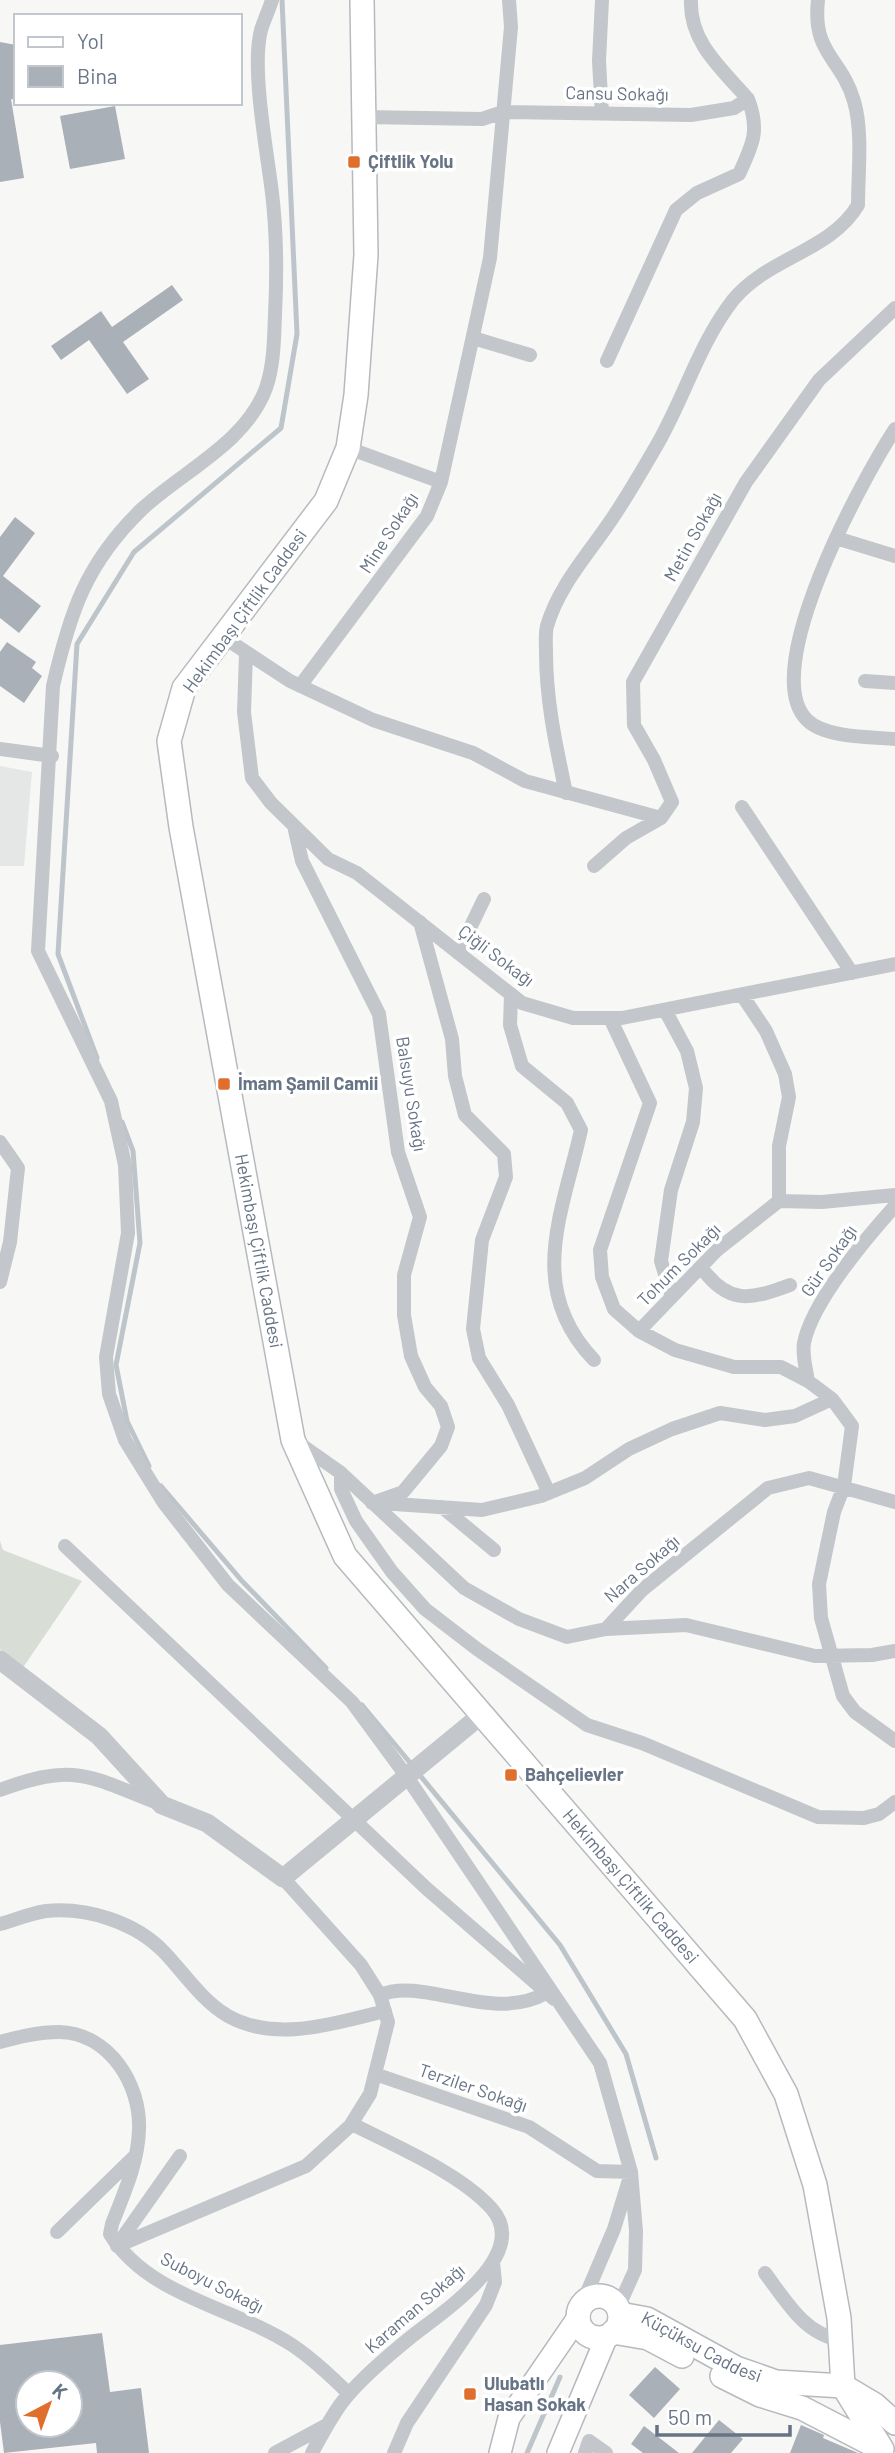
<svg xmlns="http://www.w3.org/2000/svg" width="895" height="2453" viewBox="0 0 895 2453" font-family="Barlow,sans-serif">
	<rect width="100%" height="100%" fill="#f7f7f5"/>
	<!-- built -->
	<path fill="#e5e6e6" d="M0,766L32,772L24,866H0Z"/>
	<!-- green -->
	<path fill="#d8ded6" d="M0,1541L3,1550L82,1581L22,1669L0,1649Z"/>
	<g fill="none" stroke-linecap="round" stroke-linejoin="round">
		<!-- stream -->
		<path stroke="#bdc5cb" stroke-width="5" d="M97,1058L58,954L77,644L134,552L281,428L297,334L282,0
			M122,1122L133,1151L140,1243L116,1365L127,1421L149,1466
			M161,1486L242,1581L326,1668
			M362,1705L412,1765
			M418,1773L560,1945L626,2054L656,2158
			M527,2453L560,2377"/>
	</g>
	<!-- building -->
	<path fill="#aab0b7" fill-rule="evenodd" d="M0,42L16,45V100L11,99L24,178L0,182Z
		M115,106L125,159L70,169L60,116Z
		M172,285L183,300L123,342L149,379L127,394L89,340L61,360L51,346L101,311L112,327Z
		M15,517L35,533L3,576L41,606L19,633L0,618V537Z
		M7,642L36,662L32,668L42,676L24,703L0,686V652Z
		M102,2333L110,2392L141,2388L149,2453H97L96,2443L4,2453L0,2422V2345ZM28,2383H70V2425H28Z
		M655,2367L680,2389L654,2418L629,2395Z
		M719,2420L743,2439L731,2453H692Z
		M801,2425L824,2435L823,2438L858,2453H790Z
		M644,2426L679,2453H643L631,2444Z"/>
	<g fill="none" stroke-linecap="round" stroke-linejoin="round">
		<!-- secondary casing -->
		<g stroke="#b5b9bf" stroke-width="24">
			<path id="secondary" d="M500,2453L509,2418L579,2316
				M558,2453L607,2336"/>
		</g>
		<!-- primary casing -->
		<g stroke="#b6babe" stroke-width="26">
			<g id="primary">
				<path id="s1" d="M362,0L366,255L356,395L348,448L326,501L184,688L169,741L181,827L293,1440L345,1556L745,2019L786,2094L815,2185L839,2318L843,2386L882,2449"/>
				<circle cx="599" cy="2317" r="21"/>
				<path id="s2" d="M620,2314L647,2319L736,2368L776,2382L843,2386L875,2405L895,2423"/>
				<path d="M613,2332L648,2338L682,2356"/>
				<path d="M722,2376L760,2395L802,2408L881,2449"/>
			</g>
		</g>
		<!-- minor -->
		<path stroke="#c3c6ca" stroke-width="14" d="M272,0C269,10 264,20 261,30C251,69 267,151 272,193C277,234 277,274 275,315C274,339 274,365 266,388C246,443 183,471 142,509C86,563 70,612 53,686L38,951L111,1101L125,1165L128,1233L106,1357L109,1394L125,1440L164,1503L228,1585L352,1702L407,1777L600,2063L631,2172L636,2231L635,2270L618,2308
			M602,0L599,61L602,114
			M364,117L482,119L503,112L691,115L734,108L748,99C722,69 689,42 691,0
			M473,338L530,355
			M607,361L676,210L697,193L739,174C753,144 760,130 748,99
			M895,429C863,478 757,671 807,720C825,738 871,737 895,739
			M348,448L441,482
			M836,538L895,556
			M223,637L290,681L373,720L473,753L525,781L661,818L672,802L654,760L634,725L633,682L746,482L819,380L895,308
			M246,654L244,712L252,778L271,803L328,859L357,873L522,1003L573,1018H622L895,964
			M865,681L895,683
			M300,686L427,516L441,482L490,258L511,27L509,0
			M0,749L52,756
			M566,793C556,746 546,701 546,652C546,644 545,634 547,626C558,588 585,558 607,526C624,502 639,476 654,450C683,402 698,345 733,300C767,258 831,251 858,205C858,172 863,132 854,101C841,57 812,54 818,0
			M742,807L852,973
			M294,826L302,861L379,1014L398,1152L420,1217L404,1275V1315L411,1356L425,1387L441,1406L448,1427L441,1446L403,1492L372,1503
			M594,866L626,838L661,818
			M420,922L452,1039L455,1076L465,1115L504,1154L506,1177L482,1240L473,1329L479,1358L508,1405L549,1493
			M458,953L484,899
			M511,994L510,1025L522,1066L567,1103L581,1130C563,1212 525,1288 594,1360
			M742,995L766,1031L785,1074L789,1097L779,1146V1201L822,1202L895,1195
			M665,1010L687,1051L696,1088L693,1122L671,1190L661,1261L672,1297
			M610,1018L650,1103L600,1250L602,1277L614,1309L639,1331L675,1350L734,1367H781L808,1381
			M0,1142L18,1168L10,1242L0,1282
			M895,1206C867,1237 812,1302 804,1343C802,1354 806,1369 808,1381L832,1399L852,1426L844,1486L834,1512L819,1584L821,1618L843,1696L855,1712L895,1741
			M701,1267C728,1305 750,1300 790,1285
			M639,1331L717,1250L779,1201
			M297,1442L341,1473L464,1588L519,1619L567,1637L606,1629L642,1590L768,1488L809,1478L895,1502
			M341,1473V1489L356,1521L392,1572L425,1609L477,1649L587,1725L642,1743L818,1817L864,1818L879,1814L895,1802
			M380,1503L482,1510L541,1496L585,1478L629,1449L672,1429L720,1413L765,1420L795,1416L832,1399
			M442,1507L494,1550
			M65,1546L426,1888L554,1999
			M606,1629L686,1625L815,1656L872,1655L895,1651
			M0,1790C75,1762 88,1776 158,1803
			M0,1924C15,1920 31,1913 46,1911C87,1907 135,1922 164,1952C184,1973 202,2001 228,2016C276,2043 336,2023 385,2011
			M380,1995C423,1976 492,2024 546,1993
			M0,2042C19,2037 38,2032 59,2032C109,2033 141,2084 139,2130C138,2163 124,2193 112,2224L110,2234C149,2297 234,2307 292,2345C313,2359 331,2376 349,2394
			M375,2074L529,2127L597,2171L631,2172
			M57,2232L136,2155
			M118,2244L180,2156
			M117,2246L306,2166L350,2126L370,2094L388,2022L380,1995L361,1965L283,1878
			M765,2273C786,2301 805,2335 841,2340
			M580,2309L614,2229L629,2180
			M275,2453L327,2425
			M312,2453C323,2433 333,2412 348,2395C366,2374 390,2354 411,2337C441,2313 532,2255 492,2209C460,2173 395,2146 352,2124
			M394,2453L407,2423L486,2305L495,2282L493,2262
			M585,2453L589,2441L606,2453"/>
		<!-- tertiary -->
		<path stroke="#c3c6ca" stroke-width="19" d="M0,1660L99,1736L162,1805L207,1823L283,1878L480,1716"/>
		<!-- secondary -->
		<use href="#secondary" stroke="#fff" stroke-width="21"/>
		<!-- primary -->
		<use href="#primary" stroke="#fff" stroke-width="23"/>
	</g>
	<!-- markers -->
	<g fill="#e06e2c" stroke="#fff" stroke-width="2.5">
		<rect x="347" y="155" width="14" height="14" rx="3.5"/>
		<rect x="217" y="1077" width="14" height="14" rx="3.5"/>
		<rect x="504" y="1768" width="14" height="14" rx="3.5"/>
		<rect x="463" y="2387" width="14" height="14" rx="3.5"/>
	</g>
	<g text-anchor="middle" stroke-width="7" stroke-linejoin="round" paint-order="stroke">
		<!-- street labels -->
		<g font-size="18" fill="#677485" stroke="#fff">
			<text transform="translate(617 94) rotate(1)" y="6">Cansu Sokağı</text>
			<text transform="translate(389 533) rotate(-57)" y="6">Mine Sokağı</text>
			<text transform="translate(693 537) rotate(-61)" y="6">Metin Sokağı</text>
			<text transform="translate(245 611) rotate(-54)" y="6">Hekimbaşı Çiftlik Caddesi</text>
			<text transform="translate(496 956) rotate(37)" y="6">Çiğli Sokağı</text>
			<text transform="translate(411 1094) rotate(81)" y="6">Balsuyu Sokağı</text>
			<text dy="6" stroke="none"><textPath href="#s1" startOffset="1314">Hekimbaşı Çiftlik Caddesi</textPath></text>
			<text transform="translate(829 1261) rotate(-55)" y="6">Gür Sokağı</text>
			<text transform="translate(679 1265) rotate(-45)" y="6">Tohum Sokağı</text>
			<text transform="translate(642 1569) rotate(-41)" y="6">Nara Sokağı</text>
			<text dy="6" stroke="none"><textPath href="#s1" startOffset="2070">Hekimbaşı Çiftlik Caddesi</textPath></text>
			<text transform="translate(473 2088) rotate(19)" y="6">Terziler Sokağı</text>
			<text transform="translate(212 2283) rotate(27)" y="6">Suboyu Sokağı</text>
			<text transform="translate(415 2309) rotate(-41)" y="6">Karaman Sokağı</text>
			<text dy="6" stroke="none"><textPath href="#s2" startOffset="89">Küçüksu Caddesi</textPath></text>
		</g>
		<!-- poi labels -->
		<g font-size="18" font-weight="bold" fill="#677485" stroke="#fff" text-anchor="start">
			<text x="368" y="168">Çiftlik Yolu</text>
			<text x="238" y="1090">İmam Şamil Camii</text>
			<text x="525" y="1781">Bahçelievler</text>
			<text x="484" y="2390">Ulubatlı<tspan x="484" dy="21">Hasan Sokak</tspan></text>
		</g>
	</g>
	<!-- legend -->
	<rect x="14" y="14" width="228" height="91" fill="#ffffff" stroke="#c2c7ce" stroke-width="2"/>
	<rect x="28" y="37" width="35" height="10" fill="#ffffff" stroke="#c2c7ce" stroke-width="2"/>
	<text x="77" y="49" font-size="21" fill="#677485">Yol</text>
	<rect x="28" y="66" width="35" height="21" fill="#aab0b7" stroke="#c2c7ce" stroke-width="2"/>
	<text x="77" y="84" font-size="21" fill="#677485">Bina</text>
	<!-- north arrow -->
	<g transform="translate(49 2404) rotate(41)"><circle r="33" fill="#ffffff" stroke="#c2c7ce" stroke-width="2"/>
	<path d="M0-5L12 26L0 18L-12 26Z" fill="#e06e2c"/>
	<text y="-10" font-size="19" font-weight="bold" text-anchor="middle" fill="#677485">K</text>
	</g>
	<!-- scale -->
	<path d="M657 2425v10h133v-10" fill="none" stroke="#677485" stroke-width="3.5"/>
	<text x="668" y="2425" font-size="21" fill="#677485" stroke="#ffffff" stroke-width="5" paint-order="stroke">50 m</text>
</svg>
